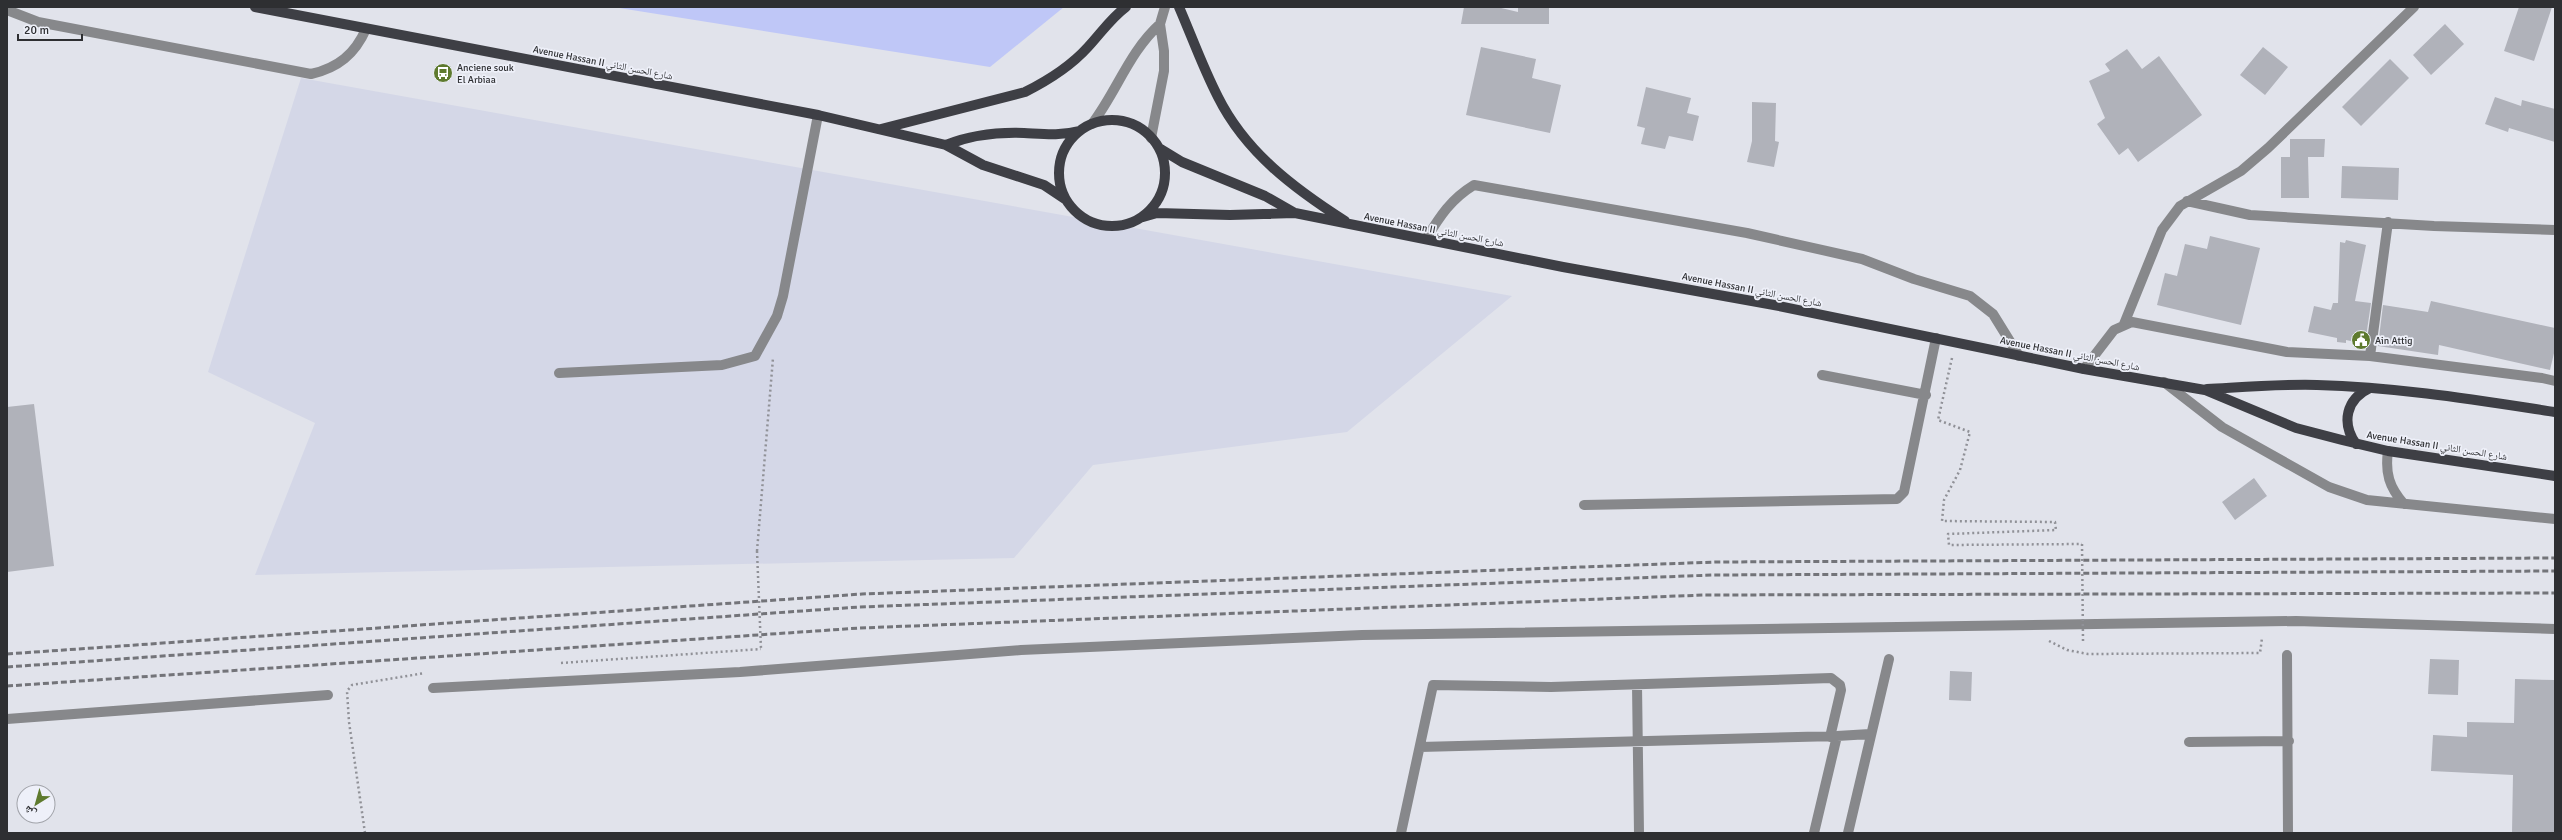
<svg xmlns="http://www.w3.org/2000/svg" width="2562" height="840" viewBox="0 0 2562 840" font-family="Signika,'Noto Naskh Arabic',sans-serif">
	<rect width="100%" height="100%" fill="#e1e3eb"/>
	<!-- built -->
	<path fill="#d4d7e7" d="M301,78L1512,296L1347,432L1093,465L1014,558L255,575L315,423L208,372Z"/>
	<!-- green -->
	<path fill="#bfc7f7" d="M613,7H1064L990,67Z"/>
	<!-- building -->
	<path fill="#b0b2ba" d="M1464,7H1497L1518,12V7H1549V24H1461Z
		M2519,7H2552L2534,61L2504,51Z
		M2445,24L2464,44L2431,75L2413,55Z
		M1481,47L1536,59L1532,78L1561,85L1550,133L1466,115Z
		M2263,47L2288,67L2265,95L2240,75Z
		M2127,49L2142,69L2159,56L2202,115L2138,162L2128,148L2119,155L2097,124L2105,118L2089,81L2110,71L2105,64Z
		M2390,59L2409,78L2361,126L2342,107Z
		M1646,87L1691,98L1687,113L1699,116L1693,141L1669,136L1665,149L1641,144L1645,128L1637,126Z
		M2495,97L2521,106L2522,100L2555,109V142L2509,128L2508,132L2485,124Z
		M1752,102L1776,103L1775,141L1779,142L1774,167L1747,162L1752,141Z
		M2290,139H2325L2324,157H2308L2309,198H2281V157H2290Z
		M2342,166L2399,168L2398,200L2341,198Z
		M2210,236L2260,248L2241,325L2157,305L2165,273L2177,276L2185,244L2207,249Z
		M2346,240L2366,245L2355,301L2371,303L2365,344L2346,340V343L2337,342V338L2308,332L2314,306L2331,310L2333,303H2338L2340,242L2345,243Z
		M2431,301L2555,328V349L2550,370L2439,345L2438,355L2378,346L2383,305L2428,312Z
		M34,404L54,566L7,572V407Z
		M2254,478L2267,496L2235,520L2222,502Z
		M2430,659L2459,660L2458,695L2428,694Z
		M1950,671L1972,672L1971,701L1949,700Z
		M2515,679L2555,680V833H2512L2513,775L2431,771L2433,735L2467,737V722L2514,723Z"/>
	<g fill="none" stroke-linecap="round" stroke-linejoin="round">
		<!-- path -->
		<path stroke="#909197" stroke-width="2.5" stroke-dasharray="2 3" stroke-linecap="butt" d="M1952,358L1938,420L1970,432L1960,470L1944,500L1942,521L2055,522L2056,530L1948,534L1949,545L2082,544
			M757,551L773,358
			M2049,641L2067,650L2088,654L2260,653L2262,638
			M561,663L761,649
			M365,833L349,722L347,691L352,685L425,673"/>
		<!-- minor -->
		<path stroke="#87888b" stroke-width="10" d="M7,10L38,22L311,74C338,68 355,54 366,29
			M1092,124C1117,91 1129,52 1160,24
			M1151,138L1164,71V51L1160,24L1165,7
			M2187,201L2250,215L2434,226L2555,230
			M1426,239C1440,216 1451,199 1474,185L1747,233L1862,259L1914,279L1970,296L1993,314L2019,356
			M2124,324L2162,230L2180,206L2241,171L2268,148L2414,7
			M2370,356L2388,222
			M2084,369L2114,330L2132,322L2287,352L2370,356L2542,378L2555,381
			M559,373L722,365L755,356L777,316L783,296L818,115
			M1822,375L1926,395
			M2164,382L2222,427L2329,487L2367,500L2555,519
			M2388,451C2385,473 2389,487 2404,504
			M1584,505L1897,499L1904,492L1936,338
			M2287,655L2288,833
			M1637,685L1639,833
			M433,688L740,672L1021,650L1362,635L2296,621L2555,629
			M7,719L328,695
			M2189,742L2289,741
			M1420,747L1837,736L1870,734
			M1401,833L1433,685L1551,687L1831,678L1840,685L1841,690L1830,737
			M1814,833L1837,736
			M1848,833L1889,659"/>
		<!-- major -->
		<path stroke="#3e3f45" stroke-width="10" d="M255,7L818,115L946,145L983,165L1044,185L1065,199
			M1179,7C1192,37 1203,68 1218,97C1246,153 1295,189 1345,221
			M1059 173a53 53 0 1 1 106 0a53 53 0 1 1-106 0Z
			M881,129L1025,92C1049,80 1070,67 1088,47C1101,33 1111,18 1126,7
			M946,145C971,135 997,132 1024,133C1044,134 1060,136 1079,131
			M1159,148L1182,162L1265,196L1295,213
			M1143,217L1157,213L1230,215L1295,213L1563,267L1774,305L2084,369L2205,390L2296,428L2342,440L2388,451L2555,476
			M2207,389C2244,387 2280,384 2317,385C2397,387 2476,400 2555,412
			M2356,444C2341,423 2346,399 2370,388"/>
		<!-- rail -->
		<path stroke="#737479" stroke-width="3" stroke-dasharray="6 3" stroke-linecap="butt" d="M7,654L862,594L1716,562L2555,558
			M7,667L859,607L1713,575L2555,571
			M7,686L860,628L1704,595L2555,593"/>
		<!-- path-bridge -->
		<path stroke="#909197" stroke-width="2.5" stroke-dasharray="2 3" stroke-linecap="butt" d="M2082,544L2083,641
			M757,551L761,649"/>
	</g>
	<!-- icons -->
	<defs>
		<g id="bus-disc" transform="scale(1)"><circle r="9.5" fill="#5e7a2e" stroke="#eef0f9"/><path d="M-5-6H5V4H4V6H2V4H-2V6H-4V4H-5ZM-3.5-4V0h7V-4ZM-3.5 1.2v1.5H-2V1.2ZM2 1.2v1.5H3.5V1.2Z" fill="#fff"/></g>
		<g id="civic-disc" transform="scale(1)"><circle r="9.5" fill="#5e7a2e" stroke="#eef0f9"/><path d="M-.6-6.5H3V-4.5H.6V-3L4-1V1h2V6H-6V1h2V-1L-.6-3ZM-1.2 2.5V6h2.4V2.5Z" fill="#fff"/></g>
	</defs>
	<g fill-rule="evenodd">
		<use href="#bus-disc" x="443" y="73"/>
		<use href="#civic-disc" x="2361" y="340"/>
	</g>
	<g text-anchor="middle" stroke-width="3.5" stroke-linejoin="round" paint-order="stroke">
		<!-- street labels -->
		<g font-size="10" fill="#2e2f32" stroke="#eef0f9">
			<text transform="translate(603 62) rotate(11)" y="4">Avenue Hassan II شارع الحسن الثاني</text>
			<text transform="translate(1434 229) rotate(11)" y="4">Avenue Hassan II شارع الحسن الثاني</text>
			<text transform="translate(1752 289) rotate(11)" y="4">Avenue Hassan II شارع الحسن الثاني</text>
			<text transform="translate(2070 353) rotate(11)" y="4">Avenue Hassan II شارع الحسن الثاني</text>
			<text transform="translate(2437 445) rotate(9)" y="4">Avenue Hassan II شارع الحسن الثاني</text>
		</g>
		<!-- poi labels -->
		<g font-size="10" fill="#2e2f32" stroke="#eef0f9" text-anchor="start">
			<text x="457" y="71">Anciene souk<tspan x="457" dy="12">El Arbiaa</tspan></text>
			<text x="2375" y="344">Ain Attig</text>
		</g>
	</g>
	<!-- border -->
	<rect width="2562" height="840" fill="none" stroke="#2e2f32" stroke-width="16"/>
	<!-- north arrow -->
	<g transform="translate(36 804) rotate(217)"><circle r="19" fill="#eef0f9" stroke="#a1a3a9"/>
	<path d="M0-3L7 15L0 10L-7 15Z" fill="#5e7a2e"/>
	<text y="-6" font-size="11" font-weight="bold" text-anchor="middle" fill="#2e2f32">ش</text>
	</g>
	<!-- scale -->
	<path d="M18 34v6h64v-6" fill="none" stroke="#2e2f32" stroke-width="2"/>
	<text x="24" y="34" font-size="12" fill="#2e2f32" stroke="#eef0f9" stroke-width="3" paint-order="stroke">20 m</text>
</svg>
